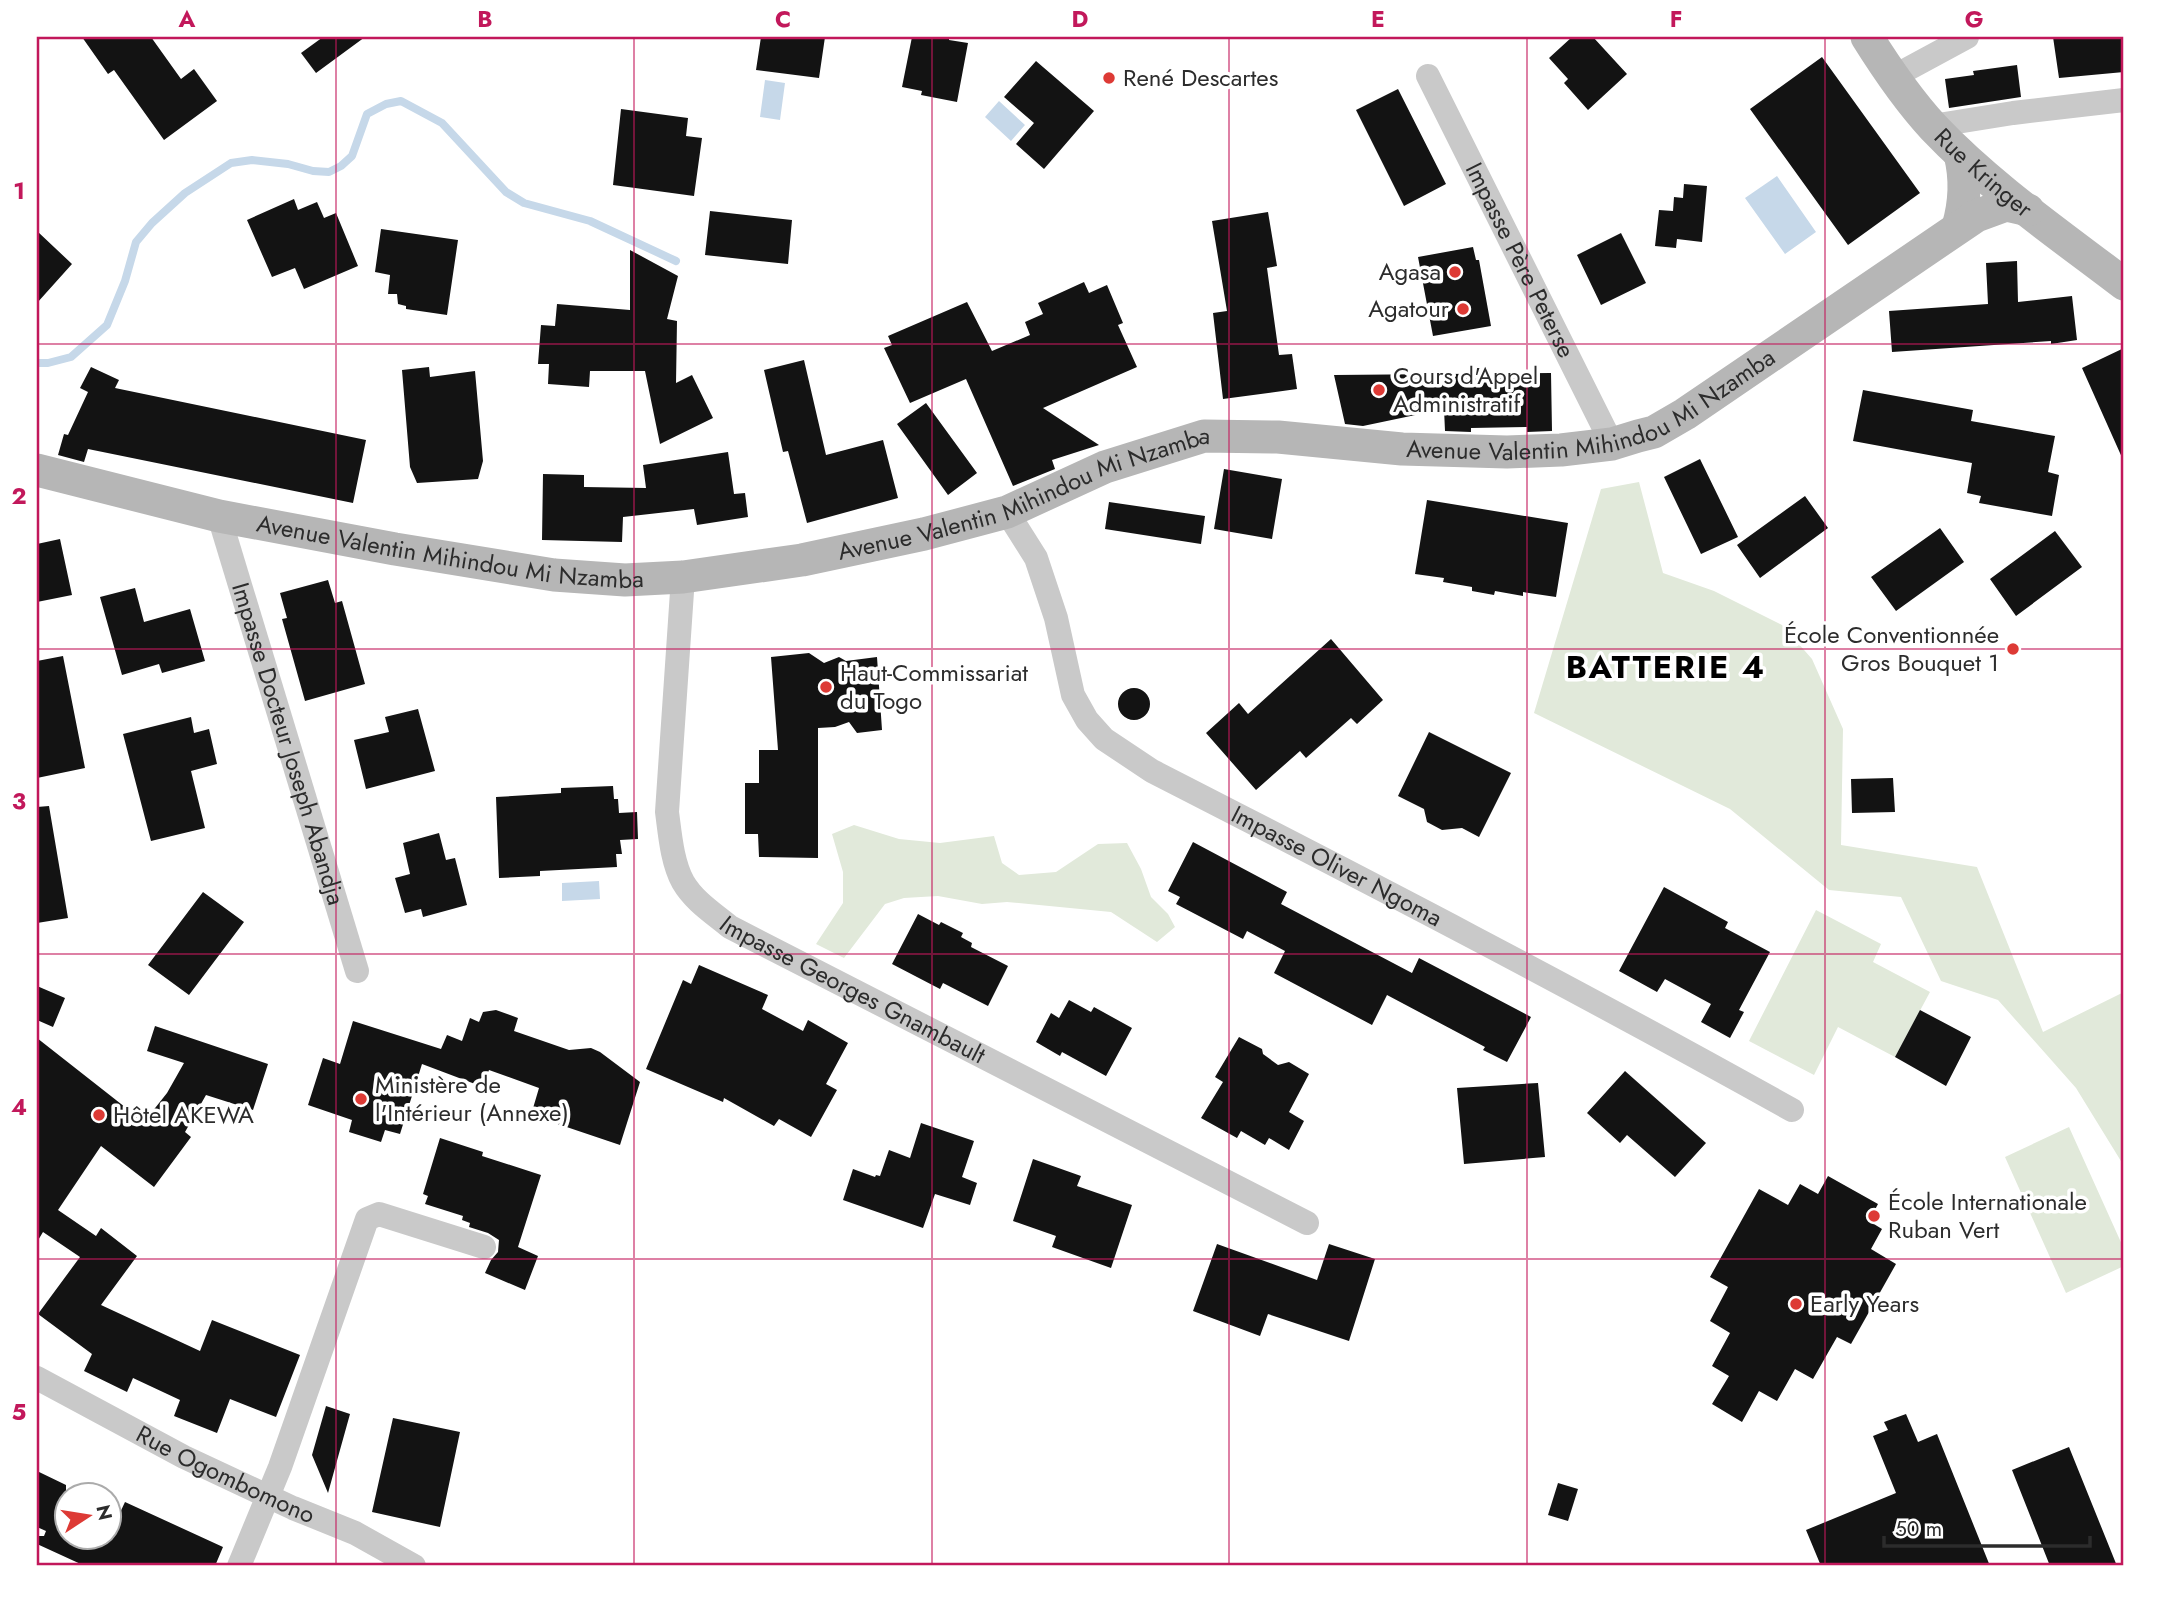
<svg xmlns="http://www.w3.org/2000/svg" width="2161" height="1603" viewBox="0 0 2161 1603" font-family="Jost,sans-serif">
	<rect width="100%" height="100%" fill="#fff"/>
	<!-- green -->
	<path fill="#e1e9da" d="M1639,482L1663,573L1714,591L1782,625L1812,659L1843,729L1841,845L1977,867L2043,1032L2124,992V1166L2076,1088L1998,1000L1941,981L1901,897L1829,890L1730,809L1534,713L1601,489Z
		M854,825L899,839L940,843L994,836L1002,863L1019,875L1056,872L1098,844L1127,843L1141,869L1151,897L1168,914L1175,927L1157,942L1111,912L1007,902L982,904L938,896L904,898L885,904L844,958L816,944L843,903V872L832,834Z
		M1816,910L1881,944L1873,962L1930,992L1895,1057L1838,1027L1814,1075L1749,1041Z
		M2069,1127L2124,1249V1266L2066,1293L2005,1157Z"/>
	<!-- water -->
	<path fill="#c6d8e9" d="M765,80L785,83L780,120L760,117Z
		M999,101L1025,125L1011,141L985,117Z
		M1777,176L1816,232L1785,254L1745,198Z
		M599,881L600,899L562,901V883Z"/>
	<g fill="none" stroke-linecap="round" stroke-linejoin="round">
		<!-- stream -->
		<path stroke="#c6d8e9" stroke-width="8" d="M37,363H48L71,357L107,325L125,281L136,242L152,223L185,193L231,163L252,160L288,164L313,171L329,172L341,166L352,156L367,114L386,104L401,101L442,123L506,192L524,203L590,221L676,261"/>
	</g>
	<!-- building -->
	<path fill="#131313" d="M82,37H151L181,79L194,69L217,101L164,140L114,70L108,74Z
		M323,37H365L316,73L301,53Z
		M761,37H825L819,78L756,70Z
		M912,37H949V40L968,43L957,102L921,95L922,91L902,87Z
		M1572,37H1593L1627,74L1588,110L1564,83L1568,79L1549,58Z
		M2053,37H2124V72L2059,78Z
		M1822,57L1920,193L1848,245L1750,109Z
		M1036,61L1094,111L1044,169L1016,144L1034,123L1004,97Z
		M2017,65L2021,97L1949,108L1945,79L1974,75L1973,71Z
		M1398,89L1446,184L1404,206L1356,110Z
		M621,109L688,118L686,136L702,138L694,196L613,185Z
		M1684,184L1707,186L1702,242L1677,239L1676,248L1655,246L1659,210L1673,211L1674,197L1683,198Z
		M294,199L298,210L317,202L324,218L336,213L358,266L304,289L295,268L272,277L247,220Z
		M710,211L792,220L788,264L705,255Z
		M1268,212L1277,266L1267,268L1279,355L1292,354L1297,389L1223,399L1213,313L1227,311L1212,221Z
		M381,229L458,240L447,315L406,309V306L398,304L397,294H388L390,275L375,272Z
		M37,231L72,264L37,303Z
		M1621,233L1646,283L1601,305L1577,255Z
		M1473,247L1476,260H1479L1491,326L1433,336L1418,257Z
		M630,250L678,276L667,319L677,321L676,383L692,375L713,418L660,444L645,371H590L589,387L548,384L549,364H538L541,325L555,326L557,304L630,310Z
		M2017,261L2018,302L2072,296L2077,340L2051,344V341L1892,352L1889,311L1988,304L1986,263Z
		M1084,282L1089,293L1107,285L1123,323L1118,325L1137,367L1043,408L1099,445L1052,460L1055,469L1013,486L966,379L910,403L884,348L892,345L888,336L967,302L992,351L1030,335L1025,322L1043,314L1038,303Z
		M2124,348V462L2082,368Z
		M804,360L826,455L883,440L898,498L807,523L788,451L783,452L764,370Z
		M91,367L119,380L115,388L366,440L353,503L88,449L84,462L58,455L64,434L68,435L88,392L80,388Z
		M429,367L430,377L475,371L483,461L478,479L417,483L410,467L402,370Z
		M1551,373L1552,431L1527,432V427L1471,428V432L1445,431L1444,409L1363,426L1345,424L1334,375Z
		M1863,390L1973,410L1971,421L2055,436L2048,472L2059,475L2052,516L1979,503L1981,496L1967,493L1972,463L1853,441Z
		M926,403L977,473L948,495L897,424Z
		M728,452L734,494L745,493L748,517L697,525L694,509L623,517L622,542L542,540L543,474L584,475V487L646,488L643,465Z
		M1700,459L1738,537L1701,554L1664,477Z
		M1224,469L1282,479L1272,539L1214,529Z
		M1805,496L1828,528L1760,578L1737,545Z
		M1427,500L1568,523L1556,597L1523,592V596L1495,591L1494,595L1472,591V587L1443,582L1444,578L1415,574Z
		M1109,502L1205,516L1201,544L1105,529Z
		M1940,528L1964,562L1896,611L1871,577Z
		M2055,531L2082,567L2016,616L1990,579Z
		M60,539L72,595L37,602V544Z
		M328,580L335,603L342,601L365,684L305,701L282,619L287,618L280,593Z
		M135,588L144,622L190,609L205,661L162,673L159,664L122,675L100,597Z
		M1331,639L1383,700L1357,724L1351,718L1306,758L1300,751L1256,790L1206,733L1239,703L1248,714Z
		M809,653L824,663L839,657L846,661L877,657L882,730L857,733L849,722L835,727L818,728V858L759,857L758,834H745V783H759V750H778L771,657Z
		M63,656L85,768L37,778V661Z
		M1118 704a16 16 0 1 1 32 0a16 16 0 1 1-32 0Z
		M418,709L435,771L366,789L354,740L389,732L385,717Z
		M191,717L194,733L209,729L217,764L191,771L205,828L151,841L123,734Z
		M1429,732L1511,773L1479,837L1462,828L1442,830L1427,822L1424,809L1398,796Z
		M1893,778L1895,812L1852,813L1851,779Z
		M613,786L614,799H618L619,813L637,812L638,839L620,840L622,854H616L617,867L540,871V876L499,878L496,797L561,793V788Z
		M49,806L68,918L37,923V807Z
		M439,833L446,860L455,858L467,905L423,917L421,909L405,913L395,878L410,874L403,843Z
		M1193,842L1287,892L1281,904L1412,973L1419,958L1531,1017L1507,1062L1483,1050L1485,1047L1387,995L1372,1025L1274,973L1285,951L1247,931L1243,939L1176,904L1180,897L1168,891Z
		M1664,887L1728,922L1725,928L1770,952L1739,1010L1744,1012L1730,1038L1701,1022L1711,1004L1665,979L1657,992L1619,971Z
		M203,892L244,922L189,995L148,965Z
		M918,914L939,925L941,922L963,933L961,937L972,943L971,947L1008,966L988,1006L943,983L940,989L892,964Z
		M699,965L768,995L762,1009L803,1031L808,1020L848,1043L826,1084L837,1090L811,1137L779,1119L774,1126L724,1098L723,1102L646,1069L683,980L691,984Z
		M37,986L65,998L53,1027L37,1020Z
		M1069,1000L1091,1012L1094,1007L1132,1028L1106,1076L1062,1052L1060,1056L1036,1042L1051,1013L1059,1018Z
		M496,1010L518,1018L514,1031L569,1050L591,1048L600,1052L640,1082L620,1145L531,1115L539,1088L489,1070L483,1087L422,1064L400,1134L385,1130L381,1142L349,1132L352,1120L308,1105L323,1058L340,1064L353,1021L441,1049L447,1035L462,1041L470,1018L479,1022L483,1012Z
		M1920,1010L1971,1037L1946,1086L1895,1057Z
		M155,1026L268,1064L253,1110L206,1095L185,1132L191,1137L154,1187L101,1146L58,1210L96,1236L101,1228L137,1256L101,1305L200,1351L212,1320L300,1355L276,1417L230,1399L217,1433L174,1416L180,1400L133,1378L127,1392L84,1371L92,1354L38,1314L80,1257L43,1232L37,1242V1038L144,1122L167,1093L184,1063L147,1051Z
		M1239,1037L1262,1049L1263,1054L1278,1065L1289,1062L1309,1074L1289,1112L1304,1121L1289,1150L1269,1138L1265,1145L1241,1131L1237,1138L1201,1118L1223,1082L1215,1077Z
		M1625,1071L1706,1143L1675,1177L1627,1135L1620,1143L1587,1113Z
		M1538,1083L1545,1157L1464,1164L1457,1088Z
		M921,1123L974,1141L962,1177L977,1183L970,1205L935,1194L923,1228L843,1200L853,1169L875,1177L876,1175L880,1176L889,1150L910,1158Z
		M440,1138L483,1152L482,1156L541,1175L518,1247L538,1256L525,1290L485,1273L491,1260L498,1252L499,1240L488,1233L469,1227L470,1223L462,1220L463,1216L425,1204L428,1196L423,1194Z
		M1033,1159L1081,1176L1077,1186L1132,1205L1111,1268L1052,1247L1056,1236L1013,1221Z
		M1828,1176L1878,1204L1869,1221L1882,1229L1871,1249L1896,1264L1851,1344L1837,1337L1813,1379L1795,1369L1777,1401L1759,1391L1742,1422L1712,1404L1729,1376L1712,1366L1730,1333L1710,1321L1728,1287L1710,1277L1759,1189L1788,1205L1800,1184L1818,1194Z
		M1217,1244L1317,1280L1329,1244L1375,1259L1349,1341L1268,1314L1260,1336L1193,1311Z
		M326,1406L350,1414L328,1493L312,1455Z
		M1906,1414L1918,1442L1937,1434L1990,1566H1821L1806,1530L1896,1493L1873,1436L1888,1430L1884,1422Z
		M393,1418L460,1432L440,1527L372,1512Z
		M2069,1447L2117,1566H2050L2012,1470Z
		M37,1471L66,1485V1536H109L125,1502L223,1547L215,1566H85L37,1544V1536H44L46,1531L37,1527Z
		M1558,1483L1578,1489L1568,1521L1548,1515Z"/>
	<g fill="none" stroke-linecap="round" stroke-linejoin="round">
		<!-- street -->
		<g stroke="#c9c9c9" stroke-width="24">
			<path id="s1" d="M1428,76L1612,444"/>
			<path d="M1893,77L1967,37"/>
			<path d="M1932,126L2013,113L2124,100"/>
			<path id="s2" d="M1007,512L1036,558L1056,618L1073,695L1087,720L1104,739L1152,771C1367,881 1581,992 1792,1110"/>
			<path id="s3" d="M219,516L357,971"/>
			<path id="s4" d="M683,577L667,812C670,834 672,862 683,882C694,901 713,913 730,927L1307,1223"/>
			<path id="s5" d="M37,1378L184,1457L293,1508L355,1533L414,1566"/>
			<path d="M239,1566L280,1467L367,1219L379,1214L484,1247"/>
		</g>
		<!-- secondary -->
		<g stroke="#b6b6b6" stroke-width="33">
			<path id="s6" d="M1867,37C1887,69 1908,100 1934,128C1990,187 2060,235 2124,284"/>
			<path d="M1958,227C1965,203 1966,178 1960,154"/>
			<path id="s7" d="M37,470L219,516L395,549L554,575L625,580L683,577L802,560L924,534L1007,512L1105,467L1204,436L1278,437L1402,449L1507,452L1561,450L1612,444L1638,436L1654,432L1685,414L1976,216L2006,205L2028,210"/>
		</g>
	</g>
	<!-- grid -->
	<path fill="none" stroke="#c2185b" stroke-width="2" stroke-opacity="0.55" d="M336,37V1566M634,37V1566M932,37V1566M1229,37V1566M1527,37V1566M1825,37V1566M37,344H2124M37,649H2124M37,954H2124M37,1259H2124"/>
	<!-- markers -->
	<g fill="#dd3a35" stroke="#fff" stroke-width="2.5">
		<circle cx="1109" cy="78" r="7"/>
		<circle cx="1455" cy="272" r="7"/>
		<circle cx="1463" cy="309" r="7"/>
		<circle cx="1379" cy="390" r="7"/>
		<circle cx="2013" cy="649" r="7"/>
		<circle cx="826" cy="687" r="7"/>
		<circle cx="361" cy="1099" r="7"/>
		<circle cx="99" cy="1115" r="7"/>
		<circle cx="1874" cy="1216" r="7"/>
		<circle cx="1796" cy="1304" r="7"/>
	</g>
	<g text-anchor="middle" stroke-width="7" stroke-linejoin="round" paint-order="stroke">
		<!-- poi labels -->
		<g font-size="24" fill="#2c2c2c" stroke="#fff" text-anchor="start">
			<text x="1123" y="86">René Descartes</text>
			<text x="1441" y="280" text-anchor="end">Agasa</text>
			<text x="1449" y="317" text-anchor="end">Agatour</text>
			<text x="1393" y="384">Cours d'Appel<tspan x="1393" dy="28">Administratif</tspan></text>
			<text x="1999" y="643" text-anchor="end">École Conventionnée<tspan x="1999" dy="28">Gros Bouquet 1</tspan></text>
			<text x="840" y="681">Haut-Commissariat<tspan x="840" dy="28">du Togo</tspan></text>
			<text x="375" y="1093">Ministère de<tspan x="375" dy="28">l'Intérieur (Annexe)</tspan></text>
			<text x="113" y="1123">Hôtel AKEWA</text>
			<text x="1888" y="1210">École Internationale<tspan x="1888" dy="28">Ruban Vert</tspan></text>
			<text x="1810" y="1312">Early Years</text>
		</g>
		<!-- street labels -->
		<g font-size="24" fill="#2c2c2c" stroke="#fff">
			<text dy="8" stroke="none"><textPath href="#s6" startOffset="180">Rue Kringer</textPath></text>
			<text dy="8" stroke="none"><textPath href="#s1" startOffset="206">Impasse Père Peterse</textPath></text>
			<text dy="8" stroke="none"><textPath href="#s7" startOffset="1598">Avenue Valentin Mihindou Mi Nzamba</textPath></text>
			<text dy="8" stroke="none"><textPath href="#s7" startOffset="1010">Avenue Valentin Mihindou Mi Nzamba</textPath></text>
			<text dy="8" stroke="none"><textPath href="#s7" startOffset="422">Avenue Valentin Mihindou Mi Nzamba</textPath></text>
			<text dy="8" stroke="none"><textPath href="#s3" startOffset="238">Impasse Docteur Joseph Abandja</textPath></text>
			<text dy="8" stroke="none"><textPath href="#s2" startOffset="516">Impasse Oliver Ngoma</textPath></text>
			<text dy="8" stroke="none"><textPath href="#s4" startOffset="511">Impasse Georges Gnambault</textPath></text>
			<text dy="8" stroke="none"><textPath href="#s5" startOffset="212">Rue Ogombomono</textPath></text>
		</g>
		<!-- district labels -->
		<g font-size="32" font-weight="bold" letter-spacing="2" fill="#000" stroke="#fff">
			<text x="1666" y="678">BATTERIE 4</text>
		</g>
	</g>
	<!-- border -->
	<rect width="2161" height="1603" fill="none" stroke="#ffffff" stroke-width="77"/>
	<!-- north arrow -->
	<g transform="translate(88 1516) rotate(78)"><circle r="33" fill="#ffffff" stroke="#ababab" stroke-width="2"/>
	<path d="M0-5L12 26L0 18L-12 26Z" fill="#dd3a35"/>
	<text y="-10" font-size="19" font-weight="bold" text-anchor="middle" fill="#2c2c2c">N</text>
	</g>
	<!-- scale -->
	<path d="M1884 1536v10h206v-10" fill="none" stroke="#2c2c2c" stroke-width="3.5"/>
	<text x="1895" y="1536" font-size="21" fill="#2c2c2c" stroke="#ffffff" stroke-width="5" paint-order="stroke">50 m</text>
	<rect x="38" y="38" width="2084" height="1526" fill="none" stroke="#c2185b" stroke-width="2.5"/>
	<g font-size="23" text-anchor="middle" font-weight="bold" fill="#c2185b">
		<text x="187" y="27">A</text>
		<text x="485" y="27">B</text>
		<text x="783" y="27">C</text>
		<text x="1080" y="27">D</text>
		<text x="1378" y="27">E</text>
		<text x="1676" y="27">F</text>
		<text x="1974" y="27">G</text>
		<text x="19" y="199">1</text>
		<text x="19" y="504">2</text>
		<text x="19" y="809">3</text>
		<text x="19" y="1115">4</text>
		<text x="19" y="1420">5</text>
	</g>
</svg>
